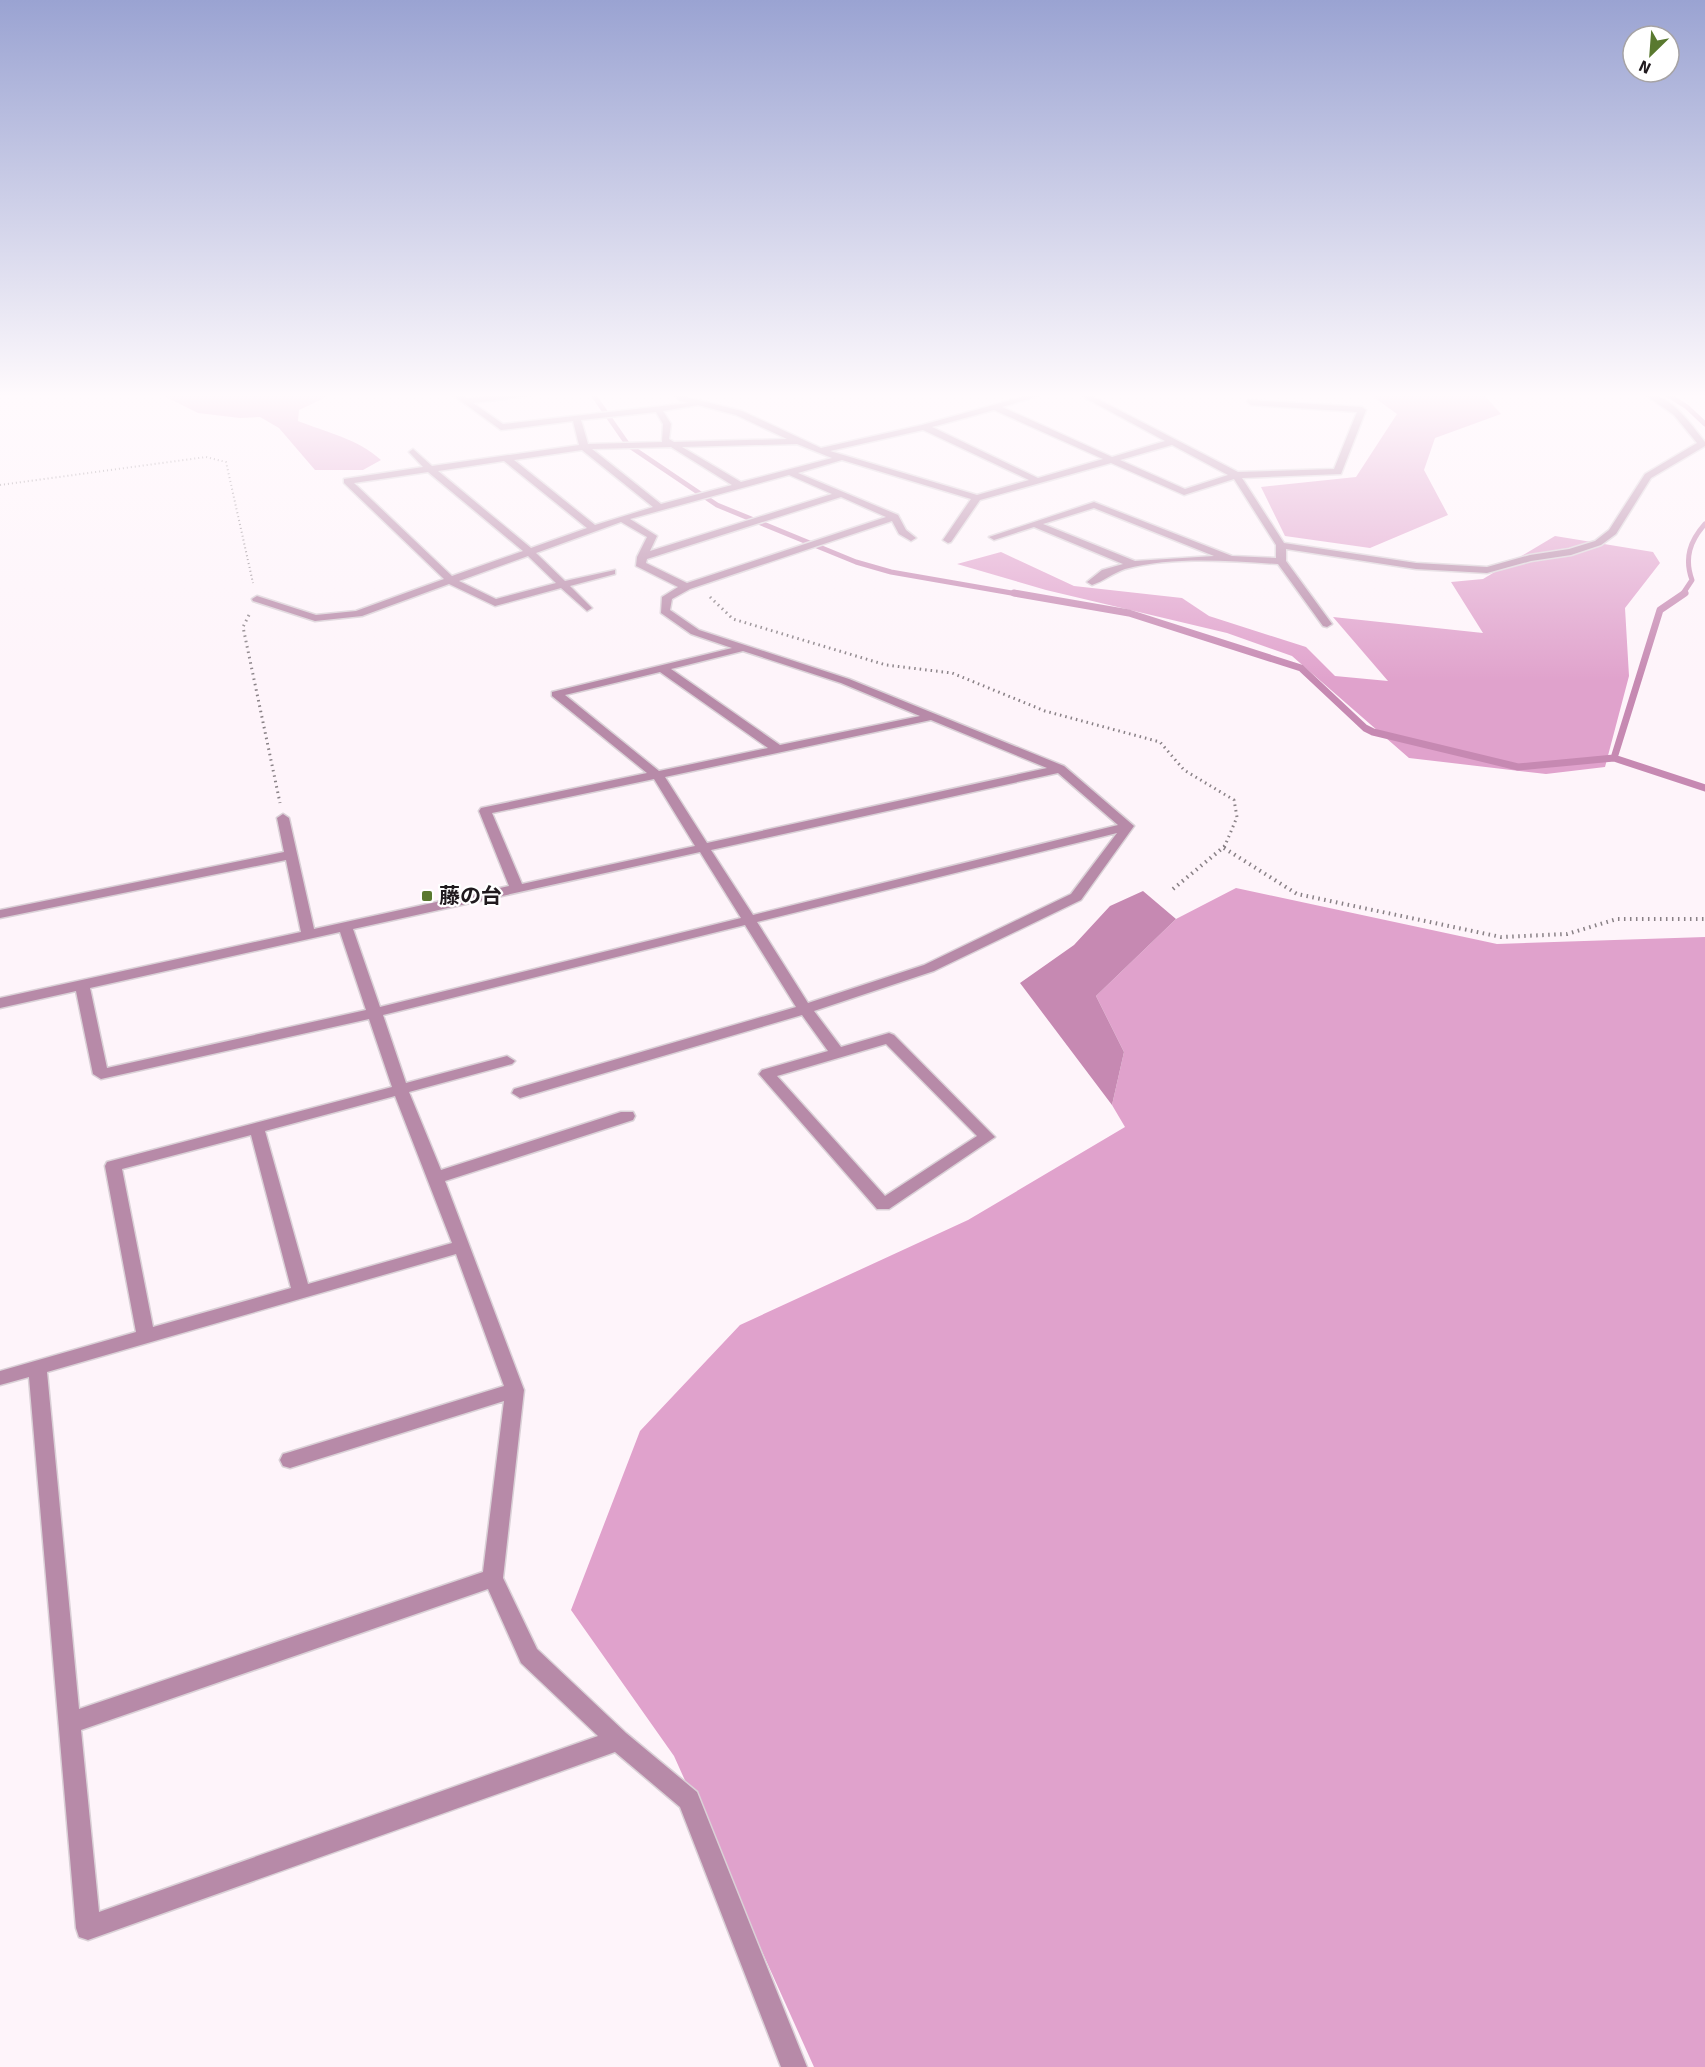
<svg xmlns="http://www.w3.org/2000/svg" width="1705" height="2067" viewBox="0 0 1705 2067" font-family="Signika,'Noto Sans JP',sans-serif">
	<rect width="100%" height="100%" fill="#fef4fa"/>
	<!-- forest -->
	<path fill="#e0a2cc" d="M158,393H335L299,410L298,421C326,432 358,439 381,460L363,470H315L279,428L260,417L240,418L198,413Z
		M1368,393H1482L1501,414L1435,438L1424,470L1448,515L1370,548L1285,536L1261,487L1356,477L1397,414Z
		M1555,536L1653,552L1660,563L1625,608L1629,676L1605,767L1546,774L1409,758L1292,656L1227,633L1046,590L957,564L1001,552L1074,586L1182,598L1209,616L1306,647L1335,676L1388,681L1333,617L1483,633L1451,582L1483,579Z
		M1236,888L1497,944L1705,937V2067H814L674,1756L571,1610L640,1431L740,1325L968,1220L1125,1127L1112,1105L1124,1052L1096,996L1176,919Z"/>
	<!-- water -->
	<path fill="#c689b2" d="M1143,891L1176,919L1096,996L1124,1052L1112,1105L1020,983L1074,945L1110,906Z"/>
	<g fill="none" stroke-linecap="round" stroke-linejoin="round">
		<!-- stream-far1 -->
		<path stroke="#c689b2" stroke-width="5" d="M592,393L628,445L717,505L856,562L891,572L1023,595
			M1665,393L1687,407L1705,424
			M1682,595L1692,580C1684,558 1690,541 1705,524"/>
		<!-- stream -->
		<path stroke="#c689b2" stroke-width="7" d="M1014,593L1129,613L1301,668L1365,728L1373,732L1518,767L1614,758L1705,788
			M1614,758L1660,610L1685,593"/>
		<!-- minor casing -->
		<g stroke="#dad1d7" stroke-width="3">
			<path id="minor" d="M450,393H459L467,398L540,393L536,395L473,403L503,424L689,403L680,401L672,393H681L686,397L742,411L821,448L922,425L1036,393H1048L1002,407L1112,457L1165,441L1076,393H1086L1238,472L1334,469L1357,412L1251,405L1247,402L1248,400L1362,407L1366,410L1341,474L1242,478L1284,543L1416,563L1487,567L1530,555L1569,549L1595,541L1609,530L1645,474L1697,443L1674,415L1643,393C1670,393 1690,423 1705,442V446L1651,478L1616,534L1601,545L1571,555L1531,561L1487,573L1416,569L1286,549V561L1332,624L1327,627L1323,626L1278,564C1229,561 1173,556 1125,569C1113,573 1104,581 1092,585L1087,582L1102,570L1123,564L1034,527L994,540L989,537L1094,502L1232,556L1276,558V545L1234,479L1184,495L1111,463L980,500L951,542L948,543L943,540L971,499L842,460L798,473L898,515L906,530L916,538L911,541L899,534L892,521L690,589L672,599L670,610L699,630L849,679L1064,766L1134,826L1081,900L934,971L814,1011L841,1047L889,1033L894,1035L995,1137L889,1209H877L759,1074L762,1070L828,1051L802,1015L520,1098L512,1093L514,1089L796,1007L745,925L383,1015L406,1083L507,1056L515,1061L512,1064L409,1092L441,1170L621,1112H633L635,1116L633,1120L445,1181L524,1390L503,1578L537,1649L626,1733L697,1792L807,2067H781L680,1807L615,1752L88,1940L79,1937L76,1928L29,1377L0,1385V1371L136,1332L105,1166L107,1162L392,1087L369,1019L101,1079L93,1074L76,991L0,1008V998L301,932L286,860L0,918V910L284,852L277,818L283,814L289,818L314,929L509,886L479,811L481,808L647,773L552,696V692L732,648L691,634L661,613L662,597L678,587L636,566L637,557L647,537L621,522L536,553L565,581L615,570V574L570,586L592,608L587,611L561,588L495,606L449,584L362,616L315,621L253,601L252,599L257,596L316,615L356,611L444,579L344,483V479L423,467L409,452L413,449L432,466L579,445L573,421L501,430ZM698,405L736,415L787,439L674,442L669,439L671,424L663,411ZM994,410L1103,459L1038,478L932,427ZM656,412L663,424L662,442L588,444L581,420ZM923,430L1029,480L977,495L830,451ZM797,444L832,458L741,482L682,447ZM1172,445L1228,475L1185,489L1120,460ZM671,447L732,485L661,504L592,449ZM582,450L653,507L595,525L514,460ZM504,461L587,528L531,548L438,471ZM428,472L523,551L452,576L354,483ZM789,475L832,494L650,551L657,536L630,519ZM841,497L886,517L687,583L646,563L647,559ZM1094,508L1214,556L1135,561L1043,524ZM528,556L556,583L496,599L459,581ZM743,651L841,683L920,716L780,745L671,669ZM660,672L768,748L659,771L565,695ZM931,720L1047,768L707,843L665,777ZM1058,773L1118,825L753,915L711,850ZM654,779L695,846L522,884L492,813ZM1117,833L1071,894L924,965L808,1003L757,922ZM700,852L741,918L380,1007L353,929ZM340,932L366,1010L107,1068L90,988ZM886,1044L977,1136L885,1196L777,1076ZM395,1096L452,1243L308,1284L265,1131ZM251,1135L291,1288L153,1327L122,1169ZM456,1254L504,1386L290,1452L283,1454L280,1460L283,1466L290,1468L504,1401L483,1572L79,1709L47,1372ZM488,1589L521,1663L598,1736L99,1912L81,1730Z"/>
		</g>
		<!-- path-far2 -->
		<path stroke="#898186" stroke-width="2" stroke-dasharray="1 3" stroke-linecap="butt" d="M0,485L206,457L226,462L253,583"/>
		<!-- path-far1 -->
		<path stroke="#898186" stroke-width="3" stroke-dasharray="1.5 4" stroke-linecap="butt" d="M710,597L733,619L886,665L952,673L1045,711L1160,742L1184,770L1234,800L1237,817L1224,848
			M249,615L243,627L280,803"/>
		<!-- path -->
		<path stroke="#898186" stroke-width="4" stroke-dasharray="1.5 4.5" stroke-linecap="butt" d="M1224,848L1297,894L1501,937L1567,934L1617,919H1705
			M1173,889L1225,846"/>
		<!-- minor -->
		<use href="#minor" fill="#b78aa8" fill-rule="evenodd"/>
	</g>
	<!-- sky -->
	<linearGradient id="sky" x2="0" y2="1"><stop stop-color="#9aa3d2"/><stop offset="0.58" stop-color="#fffafd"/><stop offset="1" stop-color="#fffafd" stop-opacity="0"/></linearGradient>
	<rect width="1705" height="682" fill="url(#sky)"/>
	<!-- markers -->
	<rect fill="#59792f" stroke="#fff" stroke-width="2" x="421" y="890" width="12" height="12" rx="3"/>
	<g text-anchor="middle" stroke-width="4.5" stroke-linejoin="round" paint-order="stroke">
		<!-- poi labels -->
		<g font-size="21" font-weight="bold" fill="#201a1e" stroke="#fff" text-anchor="start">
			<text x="439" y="903">藤の台</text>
		</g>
	</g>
	<!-- north arrow -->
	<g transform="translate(1651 54) rotate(205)"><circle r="28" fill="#ffffff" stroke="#a6a3a5" stroke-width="1.5"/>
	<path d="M0-4.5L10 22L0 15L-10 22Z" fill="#59792f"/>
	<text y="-9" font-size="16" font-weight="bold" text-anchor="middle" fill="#201a1e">N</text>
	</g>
</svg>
